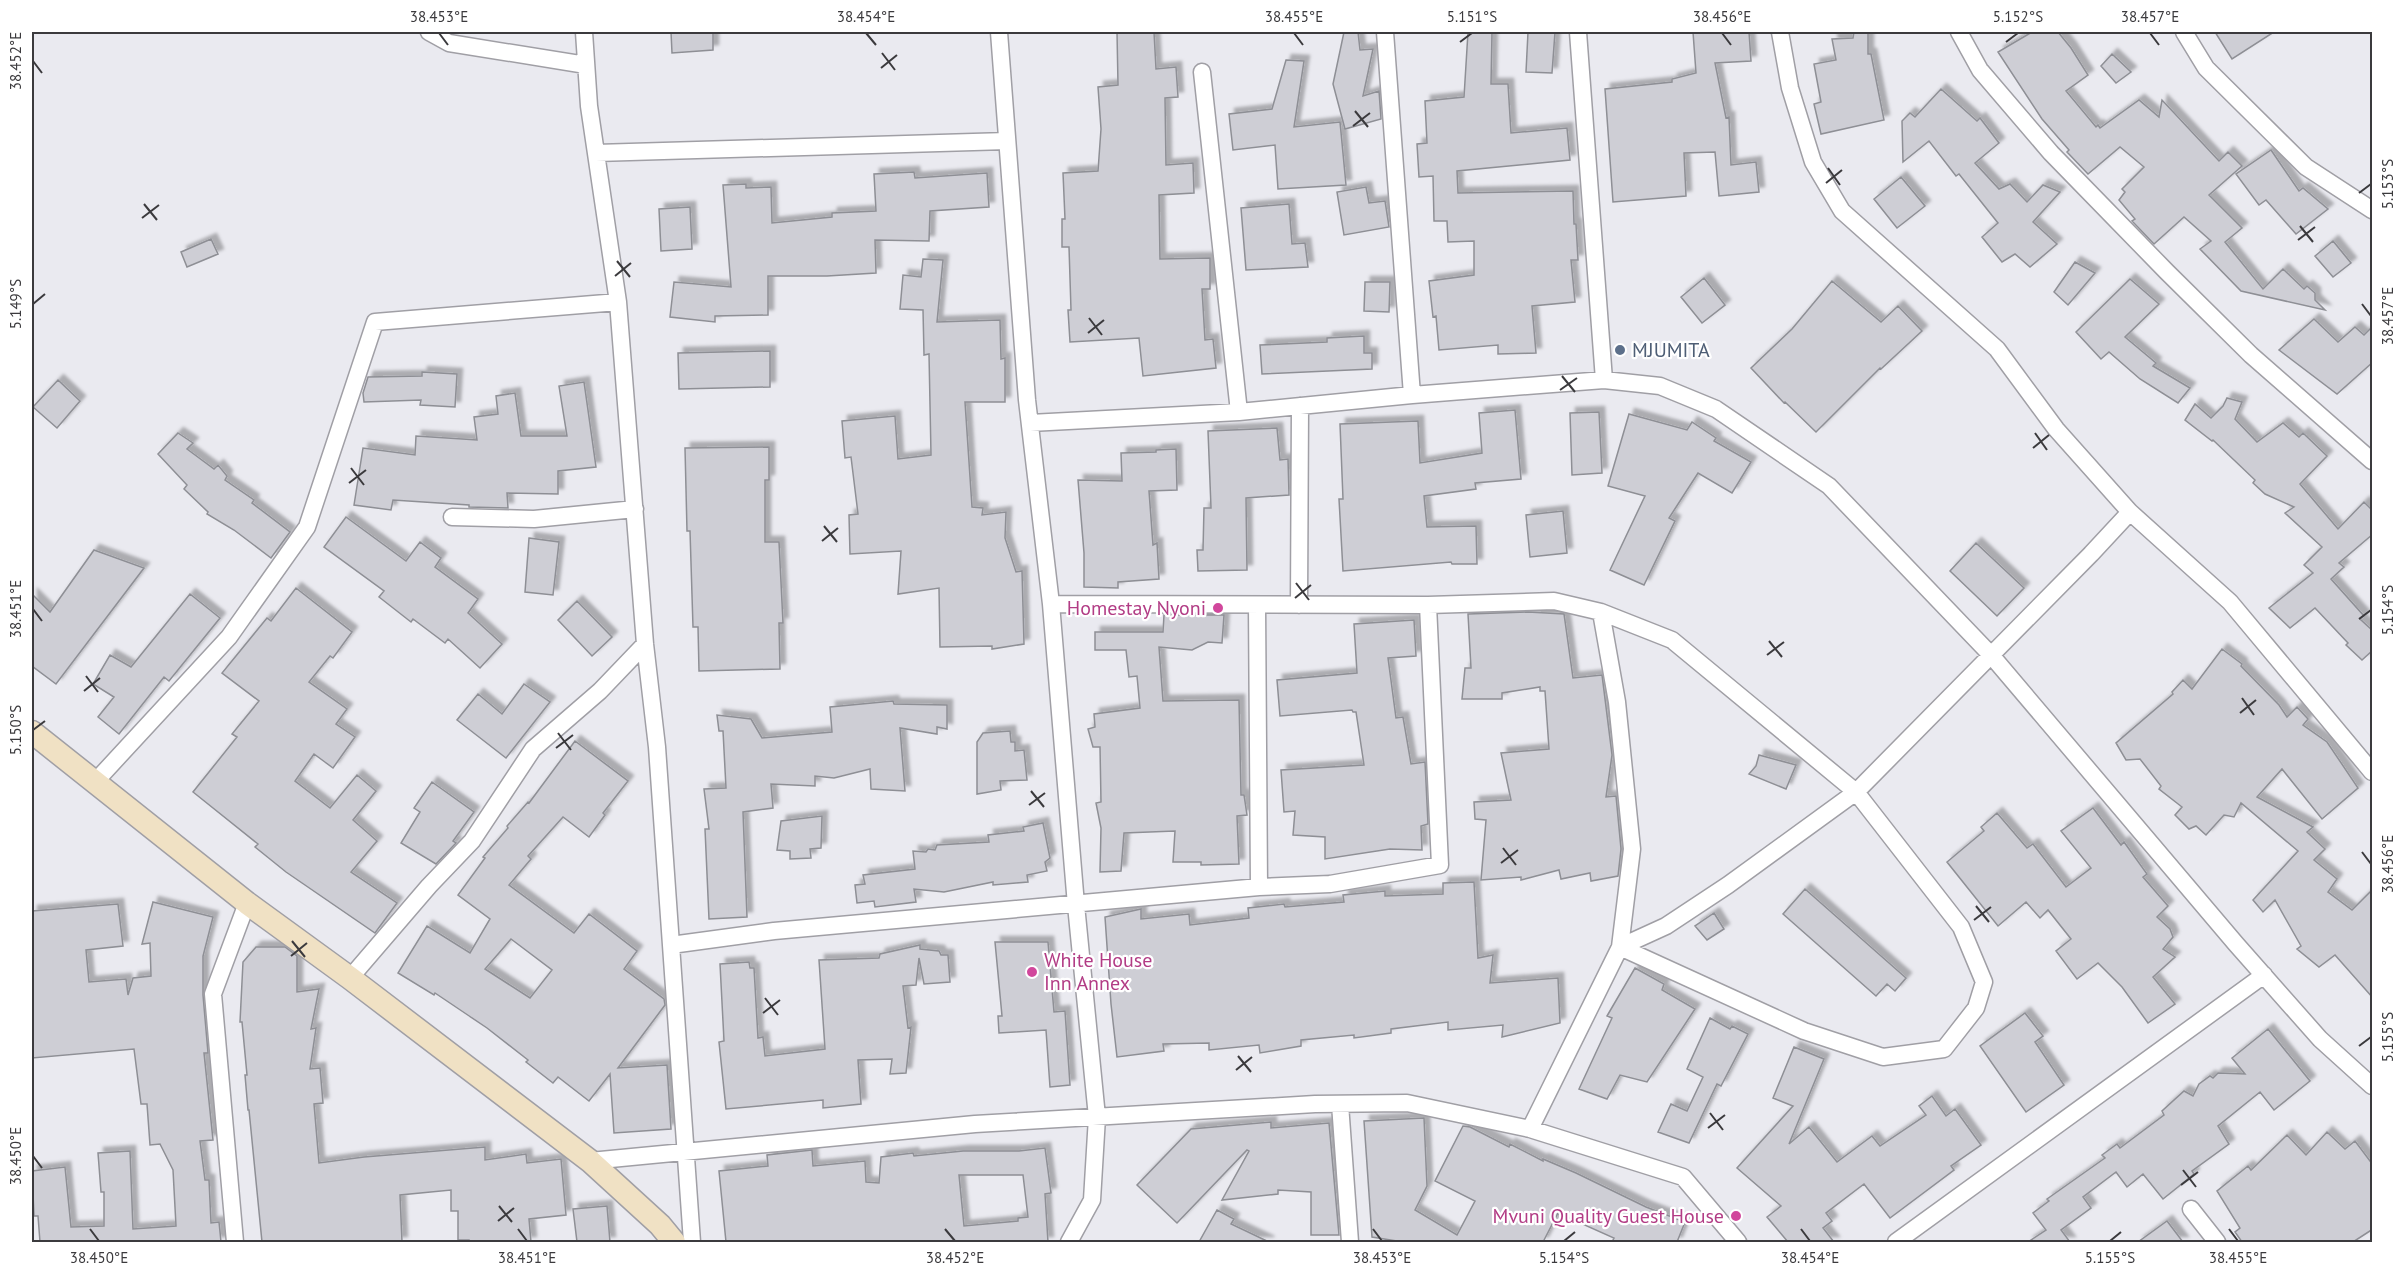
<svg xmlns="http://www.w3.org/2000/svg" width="2404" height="1274" viewBox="0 0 2404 1274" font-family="'PT Sans',sans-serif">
	<defs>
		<filter id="shadow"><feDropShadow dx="5.5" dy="-5.5" stdDeviation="1.5" flood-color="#0004"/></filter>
	</defs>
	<rect width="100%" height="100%" fill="#eaeaf0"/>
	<!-- building -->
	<path fill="#ceced5" stroke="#8e8f95" stroke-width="1.5" fill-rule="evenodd" filter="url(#shadow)" d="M671,32H713V50L672,53Z
		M1117,32H1154L1156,69L1176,67L1178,97L1165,98L1166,165L1193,163L1194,193L1159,195L1160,259L1210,258V289H1202L1205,340L1213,339L1216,368L1143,376L1139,338L1070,342L1068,310H1071L1069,247H1062V219H1065L1063,173L1098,171L1101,129L1098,87L1118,85Z
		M1344,32H1358L1360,50L1373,49L1363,96L1379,91L1381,119L1345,129L1333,84Z
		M1468,32H1492L1491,84H1508L1511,133L1567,128L1570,160L1457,171L1458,193L1573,191L1574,224H1576L1578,260H1571L1575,302L1532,306L1536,353L1498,354V345L1439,350L1436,316L1433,317L1429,281L1474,275V241L1448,242L1447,221H1434L1433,176L1419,177L1417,144L1427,143L1425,101L1464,97Z
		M1528,32H1555L1552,73L1526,72Z
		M1693,32H1749L1751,61L1715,63L1726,118L1729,117L1731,165L1756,162L1759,192L1719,196L1715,152L1684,153L1686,196L1613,202L1605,89L1672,82V79L1696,73Z
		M1854,32H1868V54H1871L1884,120L1821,134L1814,104L1821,102L1814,64L1836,60L1832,39L1853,38Z
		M2032,32H2058L2071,48L2088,75L2066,91L2096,127L2098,125L2100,128L2139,100L2159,117L2162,100L2219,161L2228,152L2242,166L2209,195L2242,228L2225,242L2263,289L2283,269L2304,289L2307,286L2315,293V300L2325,310L2241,291L2200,249L2211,241L2184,217L2154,244L2132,221L2135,219L2119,200L2125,192L2122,189L2144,167L2120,147L2088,174L2067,152L2069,150L2042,119L1998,52Z
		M2215,32H2274L2232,59Z
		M2112,54L2131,72L2116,83L2101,66Z
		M1286,60L1304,61L1294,127L1340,122L1346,185L1278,189L1275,145L1233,150L1229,114L1272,109Z
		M1941,89L1977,121L1980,118L1999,143L1975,163L1999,189L2010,184L2027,202L2043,185L2060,192L2033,222L2057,244L2030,267L2015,254L2002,262L1982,237L1998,223L1959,174L1956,176L1929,141L1903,162L1902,121L1910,113L1915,117Z
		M2271,150L2299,191L2303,188L2328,209L2296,234L2266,200L2259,205L2236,174Z
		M914,172L915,178L987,173L989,207L930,211L929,241L875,240L876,273L827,276H768V315L715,316V322L670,317L674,282L731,287L723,185L746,184V188L771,187L772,223L832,217V213L876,211L874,174Z
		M1901,177L1925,206L1897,228L1874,199Z
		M1366,187L1369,203L1385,201L1389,227L1344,235L1337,192Z
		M1289,204L1292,244L1305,243L1308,267L1246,270L1241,208Z
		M690,207L692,249L661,251L659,209Z
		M211,239L218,254L187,267L181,252Z
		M2333,241L2351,263L2333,277L2315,256Z
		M923,259L943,260L937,322L1000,320L1001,359L1005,358V402H965L972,507L983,508L982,515L1006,512L1005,538L1016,572L1022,571L1024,644L992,649V646L940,647L939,588L898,594L901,551L850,554L849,515L858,514L851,457L845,458L842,421L895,416L898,459L931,455L929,354L924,355L923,310L900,309L903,275L921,277Z
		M2075,262L2095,273L2068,305L2054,292Z
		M1704,278L1725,305L1702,323L1681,297Z
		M2130,279L2159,304L2125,337L2156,363L2153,366L2190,388L2178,403L2140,379L2109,352L2101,359L2076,332Z
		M1832,281L1881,322L1898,306L1922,331L1881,369L1880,368L1816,432L1785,402L1784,403L1751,368L1792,329Z
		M1365,282H1390L1389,312L1364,311Z
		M2314,319L2338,342L2355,327L2364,335L2373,326V362L2337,394L2279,350Z
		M1364,336V353H1372V369L1262,374L1260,345L1327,342V338Z
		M770,351V387L679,389L678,353Z
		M422,372L457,374L455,407L420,405L421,400L364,402L363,393L368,377L422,376Z
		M58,380L80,401L57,428L33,407Z
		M584,382L596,467L558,471V494L507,493L508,508L469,507V505L393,500L391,510L354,505L363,448L415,455L416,436L477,440L474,417L498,414L496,396L515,393L521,436H567L559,386Z
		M2227,398L2242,402L2235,419L2257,442L2283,423L2299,437L2303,433L2327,456L2300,484L2338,529L2364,502L2373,511V534L2339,563L2344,567L2331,579L2364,616L2360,619L2373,631V650L2362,660L2346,645L2348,643L2315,608L2290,628L2269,608L2313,573L2304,565L2322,547L2285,513L2294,507L2265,494L2253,483L2255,480L2213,440L2212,441L2185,420L2195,404L2211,418L2223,406Z
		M1515,410L1521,479L1475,483L1476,489L1424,496L1427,527L1476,526L1477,564H1452L1451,562L1343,571L1339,499H1343L1340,424L1418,421L1420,463L1482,453L1479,413Z
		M1599,412L1602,473L1572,475L1570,413Z
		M1629,414L1687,430L1692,422L1716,438L1714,441L1751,462L1732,493L1698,473L1669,518L1675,521L1644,585L1610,570L1645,496L1608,486Z
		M1277,428L1280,460L1288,459L1289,495L1246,498L1247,570L1198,571L1197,550H1203L1204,508H1211L1208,431Z
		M178,433L193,443L187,449L214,469L218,465L227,476L225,480L254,500L252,503L290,532L271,558L234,530L207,514L208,512L184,489L187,485L158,454Z
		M769,447V480H765V542H779L783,623H779L780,669L699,671L698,627H693L690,531H687L685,448Z
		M1176,449L1177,490L1149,491L1153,545L1157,543L1159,579L1118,582V588L1084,587V553L1078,480L1122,481L1121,453L1156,452V450Z
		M1563,511L1567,553L1530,557L1526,515Z
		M346,517L406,561L420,542L441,558L435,567L478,599L468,613L502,644L480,668L448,639L445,643L413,619L411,622L379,597L384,591L324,547Z
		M529,538L559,542L553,595L525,592Z
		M1976,543L2024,588L1997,616L1950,571Z
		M94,550L144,568L56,684L32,666V594L50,612Z
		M296,588L352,632L333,658L330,656L309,682L347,709L336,724L355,737L333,768L314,754L295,781L330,808L357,775L376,791L353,820L377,841L351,872L397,903L375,933L286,872L255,847L258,844L193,792L237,737L232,734L259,701L222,673L267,618L271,621Z
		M190,594L220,618L169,681L164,677L119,734L98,717L114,697L93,684L110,655L131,667Z
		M577,601L612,637L592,656L558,620Z
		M1528,612L1564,614L1573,678L1602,675L1612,755L1606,797L1616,796L1621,849L1618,876L1591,881L1590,873L1561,879L1559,870L1521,880V877L1481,880L1486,820L1475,819L1474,802L1511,800L1501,753L1549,749L1545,691H1540V687L1502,693V699H1462L1465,668H1471L1468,614Z
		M1164,615H1224L1222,643L1208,642L1192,650L1159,647L1163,701L1239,700L1241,795H1244L1247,815L1237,816L1239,864L1201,865V862H1173L1175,831L1124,833L1121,871L1100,872L1101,828L1096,803L1101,802L1100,747H1093L1088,729L1095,727L1094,714L1140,708L1137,676L1129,677L1126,650H1095V632H1163Z
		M1414,620L1416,656L1388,658L1396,718L1403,717L1411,764L1425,762L1428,824L1421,826L1422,850L1390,849L1325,859V837L1293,835L1295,811L1284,812L1281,770L1364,765L1356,712H1353L1352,710L1280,716L1277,680L1357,673L1354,624Z
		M2222,649L2242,664L2241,666L2279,705L2287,717L2297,707L2308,719L2303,725L2327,742L2358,788L2322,819L2282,769L2257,797L2313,827L2307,832L2325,849L2314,860L2337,879L2328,892L2352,910L2373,889V998L2335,955L2319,967L2297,949L2301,946L2275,900L2263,912L2253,900L2298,851L2241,803L2234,817L2224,815L2206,835L2196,826L2189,829L2175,815L2182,807L2159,789L2161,786L2140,759L2126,760L2116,743L2173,694L2172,692L2183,680L2192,689Z
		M524,684L550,702L506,758L457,720L478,694L502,714Z
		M893,701L894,704L947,705V729L937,727V734L900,728L905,791L871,789L870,769L834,778L815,776V786L771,784L773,808L743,812L747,917L709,919L705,829H709L704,789L726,788L723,731H719L717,715L751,719L762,738L832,732L830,707Z
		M1010,731L1011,742H1015V751L1024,750L1027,780L1000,781L1001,790L977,794V742L983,733Z
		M575,741L628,781L603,813L605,815L589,837L563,817L528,856L531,859L509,885L574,933L589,914L637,951L624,969L664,999L665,1005L618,1068L667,1065L671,1129L614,1133L610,1074L589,1101L558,1077L553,1083L526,1062L528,1060L487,1028L435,993L434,995L398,973L427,926L470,953L490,919L458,895L485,858L483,857L508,828L507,826L528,802L529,803ZM511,939L552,970L530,998L485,969Z
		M1759,755L1796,765L1786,789L1749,774L1756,766Z
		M432,782L474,812L453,841L456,843L436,864L401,843L420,812L414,808Z
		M2093,808L2121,845L2124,842L2147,874L2143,877L2168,906L2157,917L2170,929L2173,937L2163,949L2175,957L2153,977L2175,1004L2148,1023L2122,987L2098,963L2077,979L2056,951L2071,939L2048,910L2040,918L2026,902L1998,926L1947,862L1984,831L1981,827L1997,813L2027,848L2033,844L2066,887L2091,868L2061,831Z
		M822,816L821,848L810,849L811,858L790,859V851L777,850L781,821Z
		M1043,823L1050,858L1045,862L1047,871L1027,875L1028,882L993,885V882L944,892L914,889L916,902L875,907L874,901L857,903L855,885L865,884L863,875L915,869L913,851L926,852L928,849L935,850L937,845L989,842L988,835L1024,831L1023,827Z
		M1474,882L1478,958L1493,955L1490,983L1558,978L1560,1023L1502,1037L1503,1025L1448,1030V1022L1391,1029V1033L1354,1038V1035L1301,1040V1046L1260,1053L1259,1045L1209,1050V1043L1163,1044L1164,1051L1117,1057L1111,1004L1105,917L1141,909V919L1189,914L1190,925L1249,918L1248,908L1284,904L1285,907L1344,902L1343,895L1385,891V896L1443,894V883Z
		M1805,889L1906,978L1895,991L1887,984L1876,996L1783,914Z
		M153,902L213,917L203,956V995L208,1053H204L213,1140L200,1141L205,1180H209L211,1223L219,1222L221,1242H40L38,1216H34L32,1171L65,1167L71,1227L104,1226V1192H101L98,1153L130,1151L133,1229L176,1226L173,1170L160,1144L150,1145L147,1104H141L134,1049L32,1058V911L118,904L123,946L86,950L89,982L126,979L128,995L133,978L151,976L150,943L142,944Z
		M1714,913L1724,929L1707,940L1695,926Z
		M995,942H1048L1054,1012L1065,1011L1070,1085L1050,1087L1046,1030L999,1033L998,1016H1002Z
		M920,945V949L939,951L941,955H948L950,982L924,984L919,958L916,985L903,986L908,1028L911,1027L906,1073L890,1074L892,1059L858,1060L861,1104L823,1108V1100L726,1109L719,1042L724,1041L720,964L749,962L750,968H754L758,1038L763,1037L765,1056L825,1049L819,960L879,958L880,954Z
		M256,947H285L297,956V992L319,989L311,1029L316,1028L310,1069L320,1068L323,1103L314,1104L319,1163L364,1157L485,1147V1160L526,1154L527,1163L561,1159L566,1215L529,1219L531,1242H469V1240H458V1211H451V1190L400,1195L402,1242H262L249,1110H248L245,1075H247L242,1022H240L243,962Z
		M1635,968L1664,984L1662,990L1695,1009L1647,1082L1620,1075L1607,1099L1579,1089L1612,1018L1607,1016Z
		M2025,1013L2043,1036L2035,1042L2064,1085L2026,1112L1980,1046Z
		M1710,1018L1730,1029L1732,1026L1748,1034L1721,1086L1717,1084L1689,1143L1658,1132L1671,1104L1687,1111L1703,1077L1687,1069Z
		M2268,1029L2310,1081L2274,1110L2260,1092L2218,1126L2229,1144L2192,1171L2194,1174L2163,1199L2143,1174L2127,1187L2116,1172L2083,1197L2091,1208L2061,1230L2070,1242H2028L2046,1230L2033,1213L2049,1201L2047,1199L2105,1158L2102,1155L2117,1144L2120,1148L2164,1115L2162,1111L2184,1091L2193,1096L2199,1084L2210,1076L2213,1078L2218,1073L2245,1074L2232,1058Z
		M1794,1047L1824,1059L1789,1144L1809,1127L1837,1162L1872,1136L1880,1146L1926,1115L1919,1106L1932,1096L1946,1116L1955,1109L1981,1145L1951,1166L1954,1170L1890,1218L1864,1184L1826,1213L1832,1221L1823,1228L1834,1242H1788L1767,1217L1781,1206L1737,1168L1793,1106L1773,1098Z
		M1424,1118L1427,1186L1415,1210L1457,1235L1475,1201L1435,1181L1463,1126L1470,1127L1509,1147L1510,1144L1543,1161V1159L1576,1173L1646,1207L1685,1222L1677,1242H1612L1614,1238L1558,1213L1543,1242H1403L1372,1237L1364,1121Z
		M1271,1122V1128L1329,1123L1339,1235H1311V1192L1278,1190V1194L1222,1200L1249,1151L1247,1150L1177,1223L1137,1185L1191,1129Z
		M2327,1132L2345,1149L2355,1141L2373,1165V1229L2353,1242H2242L2235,1232L2240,1228L2217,1191L2248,1166L2251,1170L2287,1135L2306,1155Z
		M1045,1148L1051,1193L1045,1194L1048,1242H726L719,1171L768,1166L767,1155L812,1150L813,1166L865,1161L866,1182L879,1183L881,1157L913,1153L914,1156L963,1151H1019ZM959,1175H1023L1028,1217L1018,1218V1221L964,1226Z
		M607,1206L610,1242H577L573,1209Z
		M1217,1210L1234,1219L1231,1224L1269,1242H1199Z
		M2167,1221L2183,1242H2138Z"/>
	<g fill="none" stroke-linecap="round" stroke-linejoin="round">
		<!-- street casing -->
		<g stroke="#a09fa5" stroke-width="19">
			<path id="street" d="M429,32L449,43L586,65
				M584,32L589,106L618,302L645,644L657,747L692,1242
				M999,32L1027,400L1051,604L1076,905L1097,1117L1092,1200L1069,1242
				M1385,32L1412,395
				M1578,32L1604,380
				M1780,32L1790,88L1813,162L1842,211L1997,349L2056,429L2130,512L2230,602L2372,772
				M1959,32L1980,70L2051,153L2167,272L2251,355L2372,461
				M2184,32L2206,68L2306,167L2372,210
				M1202,72L1239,412
				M596,153L1007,141
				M1030,423L1239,412L1412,395L1604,380L1660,386L1716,409L1829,486L1991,655L2236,944L2320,1039L2372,1086
				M452,517L534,519L635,509
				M1051,604L1428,605L1554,601L1601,612L1672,640L1856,792L1961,927L1984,982L1976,1008L1944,1049L1883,1057L1804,1031L1620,947
				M1257,605L1259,887
				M1299,605L1300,406
				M95,782L229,637L307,527L375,322L618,302
				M671,945L774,931L1259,887L1330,884L1440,865L1428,605
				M1620,947L1666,926L1728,885L1856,792L2091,554L2130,512
				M350,978L429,886L472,841L533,749L600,691L645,644
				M1340,1104L1350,1242
				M1530,1129L1620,947L1632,849L1617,702L1601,612
				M590,1161L975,1124L1315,1104L1407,1103L1530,1129L1683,1177L1738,1242
				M2191,1209L2217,1242
				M235,1242L213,994L247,903
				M1896,1242L2264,975"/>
		</g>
		<!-- secondary casing -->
		<g stroke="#a09fa5" stroke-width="25">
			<path id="secondary" d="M32,732L247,903L350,978L590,1161L660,1225L674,1242"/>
		</g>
		<!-- street -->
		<use href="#street" stroke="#fff" stroke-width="16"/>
		<!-- secondary -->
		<use href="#secondary" stroke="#f0e1c4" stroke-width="22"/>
	</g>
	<!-- ticks -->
	<path fill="none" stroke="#3b3a3d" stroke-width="2" d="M439,33L448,45M866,33L876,45M1294,33L1303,45M1722,33L1731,45M2150,33L2159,45M1460,42L1472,33M2006,42L2018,33M882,53L895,70M33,61L42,73M881,68L897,55M1355,111L1368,127M1353,126L1370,113M1828,168L1840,185M1826,183L1842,170M2359,193L2371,184M144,204L157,220M142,218L159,205M2300,226L2313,242M2298,240L2315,227M617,261L630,277M615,276L631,263M33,304L45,294M2362,304L2371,316M1089,318L1102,335M1088,333L1104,320M1562,376L1575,392M1560,390L1577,378M2035,433L2047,450M2033,448L2049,435M351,468L364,485M349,483L366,470M824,526L837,542M822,541L838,528M1296,583L1309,600M1295,598L1311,585M33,609L42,621M2359,619L2371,610M1769,641L1782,657M1767,655L1784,642M86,676L98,692M84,691L100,678M2242,698L2254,715M2240,713L2256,700M33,730L45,721M558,733L571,750M556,748L573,735M1031,791L1044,807M1029,805L1045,793M1503,848L1516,865M2362,852L2371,864M1501,863L1518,850M1976,906L1989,922M1974,920L1991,907M292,941L305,957M291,956L307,943M765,998L778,1015M763,1013L780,1000M2359,1046L2371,1037M1238,1056L1251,1072M1236,1070L1252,1057M1710,1113L1723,1130M1708,1128L1725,1115M33,1156L42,1168M2183,1170L2196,1187M2181,1185L2198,1172M499,1206L512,1222M498,1221L514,1208M90,1229L99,1241M518,1229L527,1241M945,1229L955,1241M1373,1229L1382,1241M1801,1229L1810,1241M2229,1229L2238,1241M1564,1241L1575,1232M2110,1241L2121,1232"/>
	<!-- markers -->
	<circle fill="#5c6f8a" stroke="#fff" stroke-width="2" cx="1620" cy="350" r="6"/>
	<g fill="#d1479c" stroke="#fff" stroke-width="2">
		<circle cx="1218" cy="608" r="6"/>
		<circle cx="1032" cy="972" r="6"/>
		<circle cx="1736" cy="1216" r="6"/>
	</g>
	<g text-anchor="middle" stroke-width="4.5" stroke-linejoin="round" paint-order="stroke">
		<!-- service labels -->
		<g font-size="20" fill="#4e5e75" stroke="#fff" text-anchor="start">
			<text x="1632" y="357">MJUMITA</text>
		</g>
		<!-- hotel labels -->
		<g font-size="20" fill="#b23c85" stroke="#fff" text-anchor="end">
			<text x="1206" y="615">Homestay Nyoni</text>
			<text x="1044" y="967" text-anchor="start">White House<tspan x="1044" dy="23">Inn Annex</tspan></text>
			<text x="1724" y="1223">Mvuni Quality Guest House</text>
		</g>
	</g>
	<!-- border -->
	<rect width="2404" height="1274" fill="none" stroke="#ffffff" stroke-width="66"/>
	<rect x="33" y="33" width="2338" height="1208" fill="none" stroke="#3b3a3d" stroke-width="2"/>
	<g font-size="15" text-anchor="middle" fill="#3b3a3d">
		<text x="439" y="22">38.453°E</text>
		<text x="866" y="22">38.454°E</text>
		<text x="1294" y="22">38.455°E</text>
		<text x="1472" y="22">5.151°S</text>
		<text x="1722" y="22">38.456°E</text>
		<text x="2018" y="22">5.152°S</text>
		<text x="2150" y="22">38.457°E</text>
		<text transform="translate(16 61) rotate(-90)" y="5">38.452°E</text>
		<text transform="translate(2388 184) rotate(-90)" y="5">5.153°S</text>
		<text transform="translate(16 304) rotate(-90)" y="5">5.149°S</text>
		<text transform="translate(2388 316) rotate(-90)" y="5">38.457°E</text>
		<text transform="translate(16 609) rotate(-90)" y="5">38.451°E</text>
		<text transform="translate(2388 610) rotate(-90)" y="5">5.154°S</text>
		<text transform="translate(16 730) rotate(-90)" y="5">5.150°S</text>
		<text transform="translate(2388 864) rotate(-90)" y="5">38.456°E</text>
		<text transform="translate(2388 1037) rotate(-90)" y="5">5.155°S</text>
		<text transform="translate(16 1156) rotate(-90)" y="5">38.450°E</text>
		<text x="99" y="1263">38.450°E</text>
		<text x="527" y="1263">38.451°E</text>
		<text x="955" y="1263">38.452°E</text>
		<text x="1382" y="1263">38.453°E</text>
		<text x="1564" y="1263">5.154°S</text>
		<text x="1810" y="1263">38.454°E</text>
		<text x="2110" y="1263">5.155°S</text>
		<text x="2238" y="1263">38.455°E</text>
	</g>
</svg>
